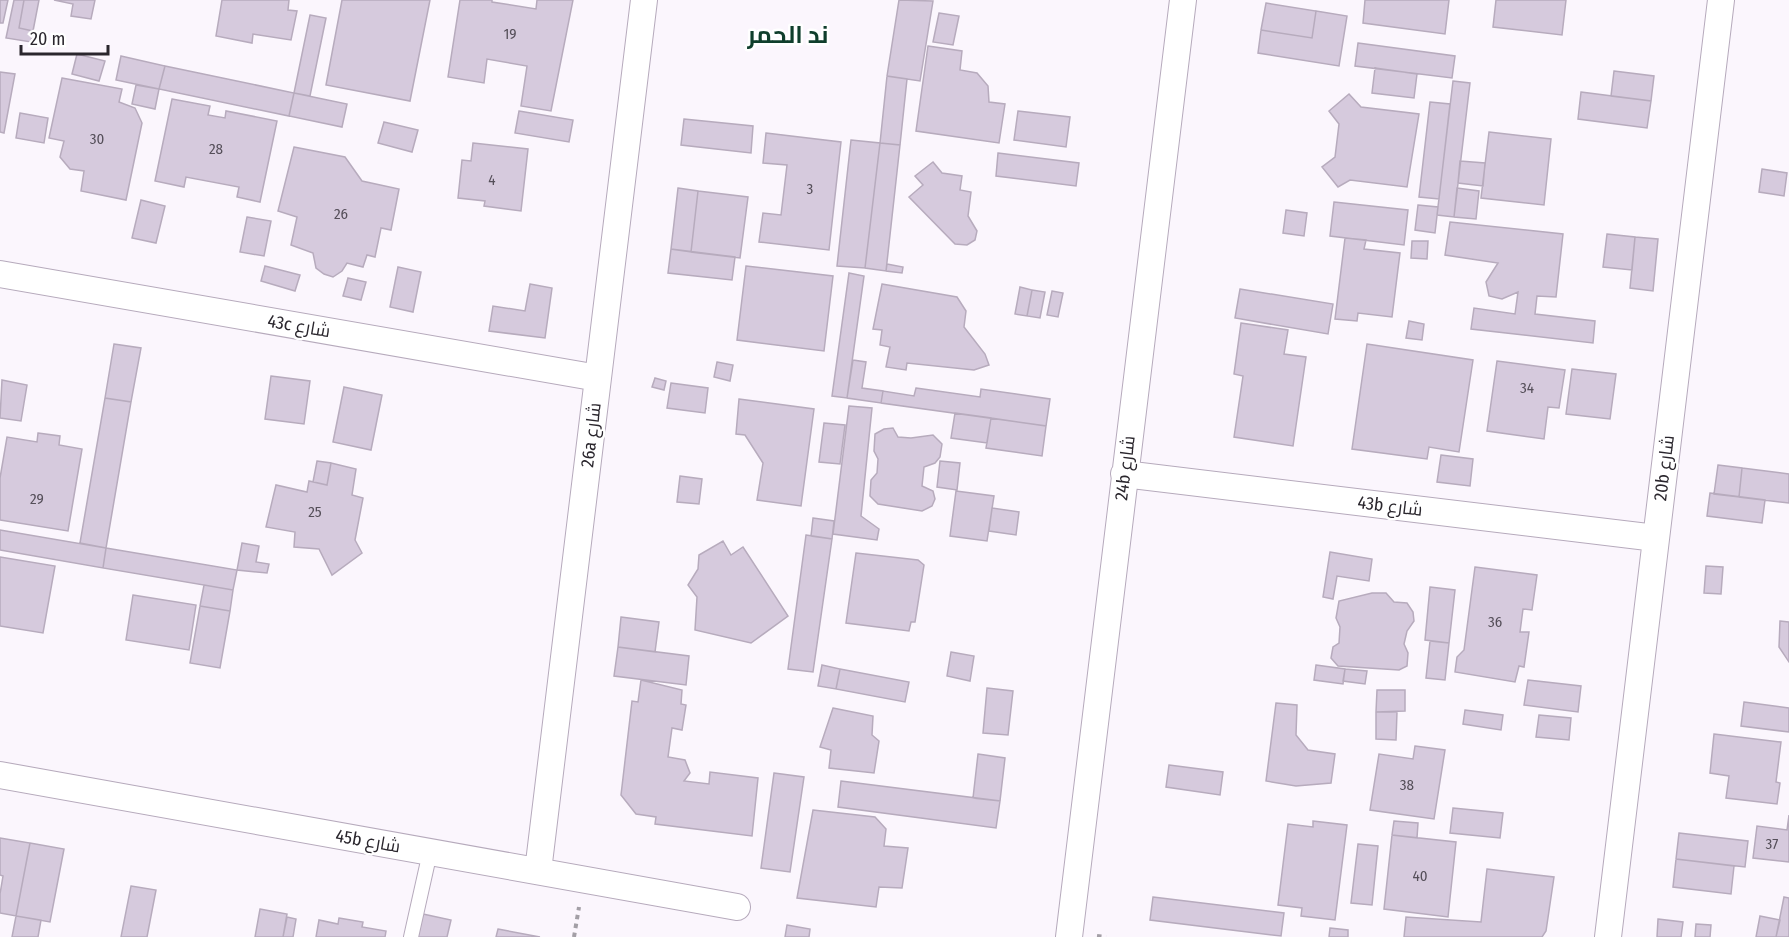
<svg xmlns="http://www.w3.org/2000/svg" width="1789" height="937" viewBox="0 0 1789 937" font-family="'Fira Sans Condensed',Cairo,sans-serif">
	<rect width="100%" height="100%" fill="#fbf6fd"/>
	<!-- building -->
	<path fill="#d6cadd" stroke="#b7abbd" stroke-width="1.5" d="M0,0H8L3,23H0Z
		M14,0H24L19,28L33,31L31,42L6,38Z
		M24,0H39L33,31L19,28Z
		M54,0H95L91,19L71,16L73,4Z
		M222,0H289L288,10L297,11L291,40L253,34L252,43L216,36Z
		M342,0H430L410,101L326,85Z
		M460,0H492V2L536,9L537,0H573L551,111L521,106L527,66L487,59L484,83L448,77Z
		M899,0L933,1L920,81L887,76Z
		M1365,0H1449L1445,34L1363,23Z
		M1496,0H1566L1562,35L1493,27Z
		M1266,3L1316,11L1312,38L1261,30Z
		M1316,11L1347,16L1339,66L1258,53L1261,30L1312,38Z
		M939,13L959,16L953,45L933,42Z
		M310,15L326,18L310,96L294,93Z
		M1358,43L1455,56L1452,78L1355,66Z
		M928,46L962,51L960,70L977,73L988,86L989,102L1005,104L999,143L916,131Z
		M77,54L105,61L99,81L72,74Z
		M121,56L165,66L159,89L116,80Z
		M165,66L294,93L289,116L159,89Z
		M1375,68L1417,74L1414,98L1372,93Z
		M1614,71L1654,76L1651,101L1611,96Z
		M0,72L15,74L4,133L0,132Z
		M887,76L907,79L900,145L880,143Z
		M62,78L122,89L119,102L135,108L142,123L126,200L81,191L84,171L70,169L60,157L64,141L49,138Z
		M1453,81L1470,83L1454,217L1437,215Z
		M136,85L159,89L155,109L132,104Z
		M1581,92L1651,101L1647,128L1578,119Z
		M294,93L347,104L342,127L289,116Z
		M1349,94L1361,107L1419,114L1407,187L1350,180L1338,187L1322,167L1335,157L1339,124L1329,111Z
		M172,99L210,106L208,115L225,118L226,111L277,121L260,202L237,197L239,187L186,177L184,187L155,181Z
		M1430,102L1450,104L1439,199L1419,197Z
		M519,111L573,120L569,142L515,133Z
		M1018,111L1070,117L1066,147L1014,140Z
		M20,113L48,118L44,143L16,138Z
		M684,119L753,126L751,153L681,145Z
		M384,122L418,130L412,152L378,143Z
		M1489,132L1551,139L1544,205L1481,198Z
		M766,133L841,142L829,250L759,242L763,213L781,215L787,165L763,163Z
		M851,140L880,143L865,268L837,266Z
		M473,143L528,149L521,211L484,206L485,201L458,198L462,160L471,161Z
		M880,143L900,145L886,271L865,268Z
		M294,147L345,157L362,181L399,189L391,230L381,228L375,257L367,255L363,267L347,263L342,271L333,277L324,274L316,268L313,253L291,245L297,217L278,211Z
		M998,153L1079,163L1076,186L996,176Z
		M1460,161L1485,163L1483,186L1458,183Z
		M933,162L942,173L962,176L960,190L971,192L968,216L977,231L975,240L967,245L955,244L909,197L923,185L915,176Z
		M1762,169L1787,173L1784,196L1759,192Z
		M678,188L698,191L691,252L671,249Z
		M1457,188L1479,191L1476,219L1454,217Z
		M698,191L748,197L740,258L691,252Z
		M141,200L165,206L156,243L132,238Z
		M1334,202L1408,210L1404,245L1330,236Z
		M1418,205L1438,207L1435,233L1415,230Z
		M1286,210L1307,213L1304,236L1283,233Z
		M247,217L271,221L264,256L240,252Z
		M1450,222L1563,234L1556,297L1537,296L1535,314L1595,321L1593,343L1471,329L1474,308L1515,314L1518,292L1502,299L1489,296L1486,282L1498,263L1445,255Z
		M1607,234L1635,237L1632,270L1603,267Z
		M1635,237L1658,239L1653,291L1630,288Z
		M1345,238L1366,240L1364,249L1400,253L1392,317L1358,313L1357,321L1335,319Z
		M1412,241H1428L1427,259L1411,258Z
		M671,249L735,257L732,280L668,273Z
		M887,264L903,267L902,273L886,271Z
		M265,266L300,275L295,291L261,281Z
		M746,266L833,276L824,351L737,340Z
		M398,267L421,272L413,312L390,307Z
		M849,273L864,276L847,398L832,396Z
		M348,278L366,282L361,300L343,296Z
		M530,284L552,288L545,338L489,331L493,306L525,311Z
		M882,284L957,297L966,311L964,327L985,354L989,365L974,370L907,363L906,370L886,367L890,347L880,345L882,330L873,329Z
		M1020,287L1032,290L1027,316L1015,314Z
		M1240,289L1333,304L1328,334L1235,318Z
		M1032,290L1045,292L1040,318L1027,316Z
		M1052,291L1063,293L1058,317L1047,315Z
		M1409,321L1424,324L1422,340L1406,338Z
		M1241,323L1288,330L1284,354L1306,357L1293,446L1234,437L1243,376L1234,374Z
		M114,344L141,348L131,402L105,398Z
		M1367,344L1473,360L1459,452L1429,447L1427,459L1352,449Z
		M853,360L866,362L862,388L883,391L881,403L847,398Z
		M1497,361L1565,370L1559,408L1548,407L1544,439L1487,431Z
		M717,362L733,365L730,381L714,377Z
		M1572,369L1616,374L1610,419L1566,414Z
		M271,376L310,381L304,424L265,419Z
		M655,378L666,381L664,390L652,387Z
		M2,380L27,385L21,421L0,418Z
		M671,383L708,388L705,413L667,408Z
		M344,387L382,395L371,450L333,442Z
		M916,388L980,397L981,389L1050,399L1046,426L881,403L883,391L914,396Z
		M105,398L131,402L106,548L80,543Z
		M739,399L814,409L801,506L757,500L763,463L745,435L736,434Z
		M849,406L872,408L861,516L879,529L877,540L833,534Z
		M955,413L991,418L987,443L951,438Z
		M991,418L1046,426L1042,456L986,448Z
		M824,423L845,425L840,464L819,462Z
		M893,428L898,437L911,438L933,435L942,444L940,457L935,463L924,467L922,486L933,491L935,499L932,506L922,511L878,504L870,496L871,480L877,473L878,459L874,451L875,434L884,429Z
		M38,433L60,436L59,445L82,449L68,531L0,520V478L7,437L37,442Z
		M1441,455L1473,459L1470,486L1437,482Z
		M317,461L331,463L327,485L313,482Z
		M940,461L960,463L957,490L937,487Z
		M331,463L356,469L352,495L363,498L355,540L362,553L332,575L319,549L294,547L295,532L266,527L276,485L307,492L309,481L327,485Z
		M1718,465L1742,468L1739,497L1714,494Z
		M1742,468L1789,474V503L1739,497Z
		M680,476L702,479L699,504L677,502Z
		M956,491L994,496L987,541L950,536Z
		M1710,493L1765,500L1762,523L1707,516Z
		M992,508L1019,512L1016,535L989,531Z
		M813,518L834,521L832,539L811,536Z
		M0,530L106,548L103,568L0,550Z
		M806,535L832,539L813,672L788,669Z
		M723,541L731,555L743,547L788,616L751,643L695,630L697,597L688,585L698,569L699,555Z
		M242,543L259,546L256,562L269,564L267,573L237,570Z
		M106,548L237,570L233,590L103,568Z
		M1330,552L1372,559L1369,581L1337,576L1333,599L1323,597Z
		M856,553L918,560L924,565L915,622H911L909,631L846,623Z
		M0,557L55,566L43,633L0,626Z
		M1706,566L1723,567L1721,594L1704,593Z
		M1475,567L1537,575L1532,610L1523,609L1520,632H1529L1524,667L1519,666L1515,682L1455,672L1457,657L1464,650Z
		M204,585L233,590L230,611L200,606Z
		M1430,587L1455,590L1449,643L1425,640Z
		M1372,593H1386L1394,602L1407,603L1413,612L1414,621L1407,631L1404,644L1408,653L1407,666L1399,670L1338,666L1331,658L1333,647L1339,643L1340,627L1336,618L1339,601Z
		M133,595L196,605L189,650L126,640Z
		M200,606L230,611L220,668L190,663Z
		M621,617L659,622L655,652L618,647Z
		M1780,621L1789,622V662L1779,647Z
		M1430,641L1449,643L1445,680L1426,678Z
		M618,647L689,656L686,685L614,676Z
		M951,652L974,656L970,681L947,676Z
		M822,665L840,669L836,689L818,686Z
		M1316,665L1345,669L1343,684L1314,680Z
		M840,669L909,682L905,702L836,689Z
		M1345,669L1367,671L1365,684L1343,681Z
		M641,680L682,690L681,704L686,705L682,730L672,728L668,757L685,760L690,773L684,781L709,784L710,772L758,778L752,836L655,824L656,817L636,814L621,795L632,701L638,702Z
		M1528,680L1581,686L1578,712L1524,705Z
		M987,688L1013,691L1008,735L983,733Z
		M1377,690H1405V711L1376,712Z
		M1744,702L1789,708V732L1741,726Z
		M1276,703L1297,705L1296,735L1308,750L1335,754L1331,783L1296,786L1266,781Z
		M833,708L873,716L872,735L879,741L874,773L829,768L831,750L820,747Z
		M1465,710L1503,715L1501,730L1463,724Z
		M1376,712H1397L1396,740L1376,739Z
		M1539,715L1571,718L1569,740L1536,737Z
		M1714,734L1781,742L1776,782L1780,783L1777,804L1726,798L1729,776L1710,773Z
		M1415,746L1445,750L1434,819L1370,810L1379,754L1413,759Z
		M978,754L1005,758L1000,801L973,798Z
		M1169,765L1223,772L1220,795L1166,787Z
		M774,773L804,777L790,872L761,868Z
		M841,781L1000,801L996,828L838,807Z
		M1453,808L1503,813L1500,838L1450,833Z
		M813,810L875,817L886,829L884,846L908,848L902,888L879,887L876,907L797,898Z
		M1789,815V862L1753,858L1757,826L1787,830Z
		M1313,821L1347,825L1335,920L1301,916L1302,908L1278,905L1288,824L1313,827Z
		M1394,821L1418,823L1417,838L1392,835Z
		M1679,833L1748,841L1745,867L1676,859Z
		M1392,835L1456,842L1448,917L1384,909Z
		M0,838L30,843L16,916L0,913V894L3,876L0,875Z
		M30,843L64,849L50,922L16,916Z
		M1358,844L1378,846L1372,905L1351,903Z
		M1676,859L1734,866L1731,894L1673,887Z
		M1487,869L1554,877L1546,931L1542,937H1404L1406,917L1481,922Z
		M131,886L156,890L147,937H121Z
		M1153,897L1284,913L1281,936L1150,920Z
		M1784,897L1789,898V937H1776Z
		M260,909L287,914L283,937H255Z
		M423,914L451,920L447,937H418Z
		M16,916L41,920L38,937H12Z
		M1760,916L1780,920L1776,937H1756Z
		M287,917L296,919L293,937H283Z
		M339,918L363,922L362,927L386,931L385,937H316L319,920L338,924Z
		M1658,919L1683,922L1681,937H1657Z
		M1696,924L1711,925L1710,937H1695Z
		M787,925L810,929L809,937H785Z
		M1330,928L1348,930V937H1329Z
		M498,929L540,937H496Z"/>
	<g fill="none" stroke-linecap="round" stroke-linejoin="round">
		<!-- service casing -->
		<g stroke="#b6aabc" stroke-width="16">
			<path id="service" d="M411,937L430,852"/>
		</g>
		<!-- minor casing -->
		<g stroke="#b6aabc" stroke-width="28">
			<path id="minor" d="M0,274L598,378
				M1124,474L1656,538
				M0,775L737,907
				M538,871L644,0
				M1069,937L1183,0
				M1608,937L1721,0"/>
		</g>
		<!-- path -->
		<path stroke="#a39fa6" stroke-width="4" stroke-dasharray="4.5 4.5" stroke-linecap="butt" d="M1097,936L1106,937
			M574,937L579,907"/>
		<!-- service -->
		<use href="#service" stroke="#fff" stroke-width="14"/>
		<!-- minor -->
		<use href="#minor" stroke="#fff" stroke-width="26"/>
	</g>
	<g text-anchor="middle" stroke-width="5" stroke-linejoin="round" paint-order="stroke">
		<!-- number labels -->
		<g font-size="15" fill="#554f59">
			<text x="510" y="39">19</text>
			<text x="97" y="144">30</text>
			<text x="216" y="154">28</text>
			<text x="492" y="185">4</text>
			<text x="810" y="194">3</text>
			<text x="341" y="219">26</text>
			<text x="1527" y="393">34</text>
			<text x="37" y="504">29</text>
			<text x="315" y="517">25</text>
			<text x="1495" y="627">36</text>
			<text x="1407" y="790">38</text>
			<text x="1772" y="849">37</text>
			<text x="1420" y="881">40</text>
		</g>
		<!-- street labels -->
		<g font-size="18" fill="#2a262d" stroke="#fff">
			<text transform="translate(299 326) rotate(10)" y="6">43c شارع</text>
			<text transform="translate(591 435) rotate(-83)" y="6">26a شارع</text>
			<text transform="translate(1125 468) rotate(-83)" y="6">24b شارع</text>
			<text transform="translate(1664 468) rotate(-83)" y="6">20b شارع</text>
			<text transform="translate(1390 506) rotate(7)" y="6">43b شارع</text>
			<text transform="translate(368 841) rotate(10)" y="6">45b شارع</text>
		</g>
		<!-- district labels -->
		<g font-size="24" font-weight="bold" fill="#0f3e2c" stroke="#fff">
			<text x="788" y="43">ند الحمر</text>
		</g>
	</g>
	<!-- scale -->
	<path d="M21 45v9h87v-9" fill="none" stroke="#2a262d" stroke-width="3"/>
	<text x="30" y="45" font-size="18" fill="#2a262d" stroke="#ffffff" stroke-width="4.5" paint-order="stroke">20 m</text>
</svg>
